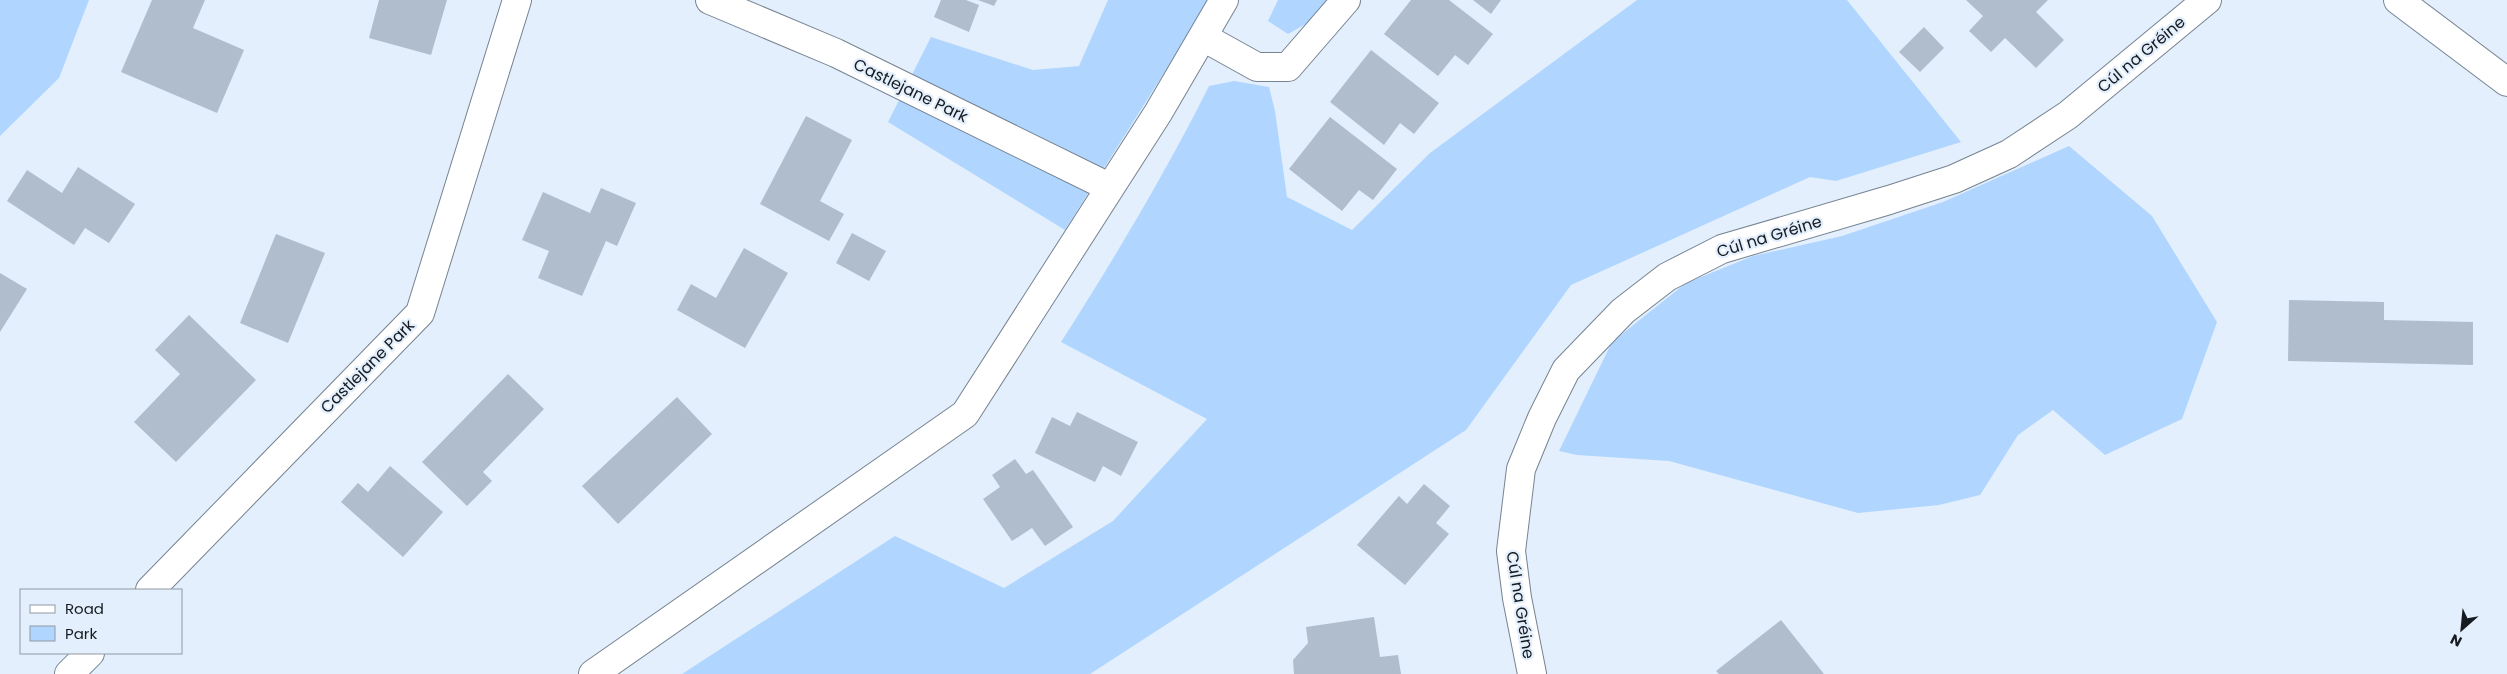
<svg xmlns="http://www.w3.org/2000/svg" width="2507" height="674" viewBox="0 0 2507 674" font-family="Poppins,sans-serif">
	<rect width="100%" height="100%" fill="#e3effc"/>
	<!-- green -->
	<path fill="#b0d6ff" d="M0,0H89L59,78L0,136Z
		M1108,0H1210L1065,230L888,122L931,37L1033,70L1079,66Z
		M1278,0H1327L1311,21L1288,34L1268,21Z
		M1637,0H1847L1961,142L1836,181L1810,177L1571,285L1466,430L1090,674H682L895,536L1004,588L1113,521L1207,419L1061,342C1114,259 1165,174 1209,86L1234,81L1269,87L1275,111L1287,197L1352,230L1430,153Z
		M2069,146L2152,216L2217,322L2182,419L2105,455L2053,410L2018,435L1980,495L1939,505L1858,513L1669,461L1577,455L1559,451L1612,342L1686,283L1753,256L1842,236L1943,202Z"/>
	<!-- building -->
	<path fill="#afbdcc" d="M152,0H205L193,28L244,50L217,113L121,72Z
		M379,0H447L431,55L369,38Z
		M941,0H966L979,5L969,32L934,17Z
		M978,0H997L994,6Z
		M1411,0H1449L1493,34L1468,65L1455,55L1438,76L1384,34Z
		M1473,0H1501L1491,14Z
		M1966,0H2048L2036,12L2064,40L2036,68L2005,38L1991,52L1969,31L1983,16Z
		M1924,27L1944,48L1920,72L1899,52Z
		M1371,50L1439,103L1414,134L1400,123L1384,145L1330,102Z
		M806,116L852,140L820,201L844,214L829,241L760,204Z
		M1330,117L1397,169L1373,200L1359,190L1342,211L1289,169Z
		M78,167L135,204L109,243L85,228L74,245L7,201L27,170L62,193Z
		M601,188L636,203L617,246L606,241L582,296L538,278L549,251L522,240L543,192L590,213Z
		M852,233L886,251L869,281L836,263Z
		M276,234L325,253L288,343L240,323Z
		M744,248L788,273L745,348L677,310L691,284L716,298Z
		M0,273L27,289L0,332Z
		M2289,300L2384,302V320L2473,322V365L2288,361Z
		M189,315L256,380L176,462L134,422L180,374L155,350Z
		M508,374L544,409L483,472L492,481L467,506L422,462Z
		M677,397L712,434L618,524L582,486Z
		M1077,412L1138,442L1121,476L1103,466L1095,482L1035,453L1052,417L1070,426Z
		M1015,459L1026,474L1033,470L1073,527L1045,546L1032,528L1012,541L983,499L1000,487L992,475Z
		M390,466L443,512L403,557L341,502L358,483L368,492Z
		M1424,484L1450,506L1436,523L1449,534L1405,585L1357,545L1399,496L1407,504Z
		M1374,617L1380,657L1398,655L1401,674H1294L1293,660L1308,643L1306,627Z
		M1781,620L1824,674H1719L1716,671Z"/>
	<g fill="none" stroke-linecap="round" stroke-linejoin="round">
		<!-- minor casing -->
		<g stroke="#768391" stroke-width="30">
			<path id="minor" d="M710,0L836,53L1109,187
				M2398,0L2507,82
				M1203,37L1257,67H1288L1346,0
				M150,590L420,313L517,0
				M69,674L90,653
				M593,674L965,414L1158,113L1224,0
				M1532,674L1517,598L1511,551L1521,469L1542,418L1566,370L1623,311L1667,277L1722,249L1889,200L1954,179L2009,154L2068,115L2207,0"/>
		</g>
		<!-- minor -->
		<use href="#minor" stroke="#fff" stroke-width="28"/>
	</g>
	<g text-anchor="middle" stroke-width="4.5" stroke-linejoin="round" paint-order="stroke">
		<!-- street labels -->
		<g font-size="16" fill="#161b21" stroke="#e3effc">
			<text transform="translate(2141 54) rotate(-40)" y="6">Cúl na Gréine</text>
			<text transform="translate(911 90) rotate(26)" y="6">Castlejane Park</text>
			<text transform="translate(1769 236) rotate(-17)" y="6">Cúl na Gréine</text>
			<text transform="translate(367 366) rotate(-45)" y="6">Castlejane Park</text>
			<text transform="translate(1521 605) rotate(81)" y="6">Cúl na Gréine</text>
		</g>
	</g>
	<!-- legend -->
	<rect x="20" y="589" width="162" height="65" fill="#e3effc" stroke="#919aa4"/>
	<rect x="30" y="605" width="25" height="8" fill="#ffffff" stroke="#919aa4"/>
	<text x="65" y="614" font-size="15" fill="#161b21">Road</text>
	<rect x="30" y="626" width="25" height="15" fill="#b0d6ff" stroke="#919aa4"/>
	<text x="65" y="639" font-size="15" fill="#161b21">Park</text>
	<!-- north arrow -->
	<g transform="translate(2462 629) rotate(207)" stroke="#e3effc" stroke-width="4" paint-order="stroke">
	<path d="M0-4L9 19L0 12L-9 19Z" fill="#161b21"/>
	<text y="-8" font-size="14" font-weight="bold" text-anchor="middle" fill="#161b21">N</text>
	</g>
</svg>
